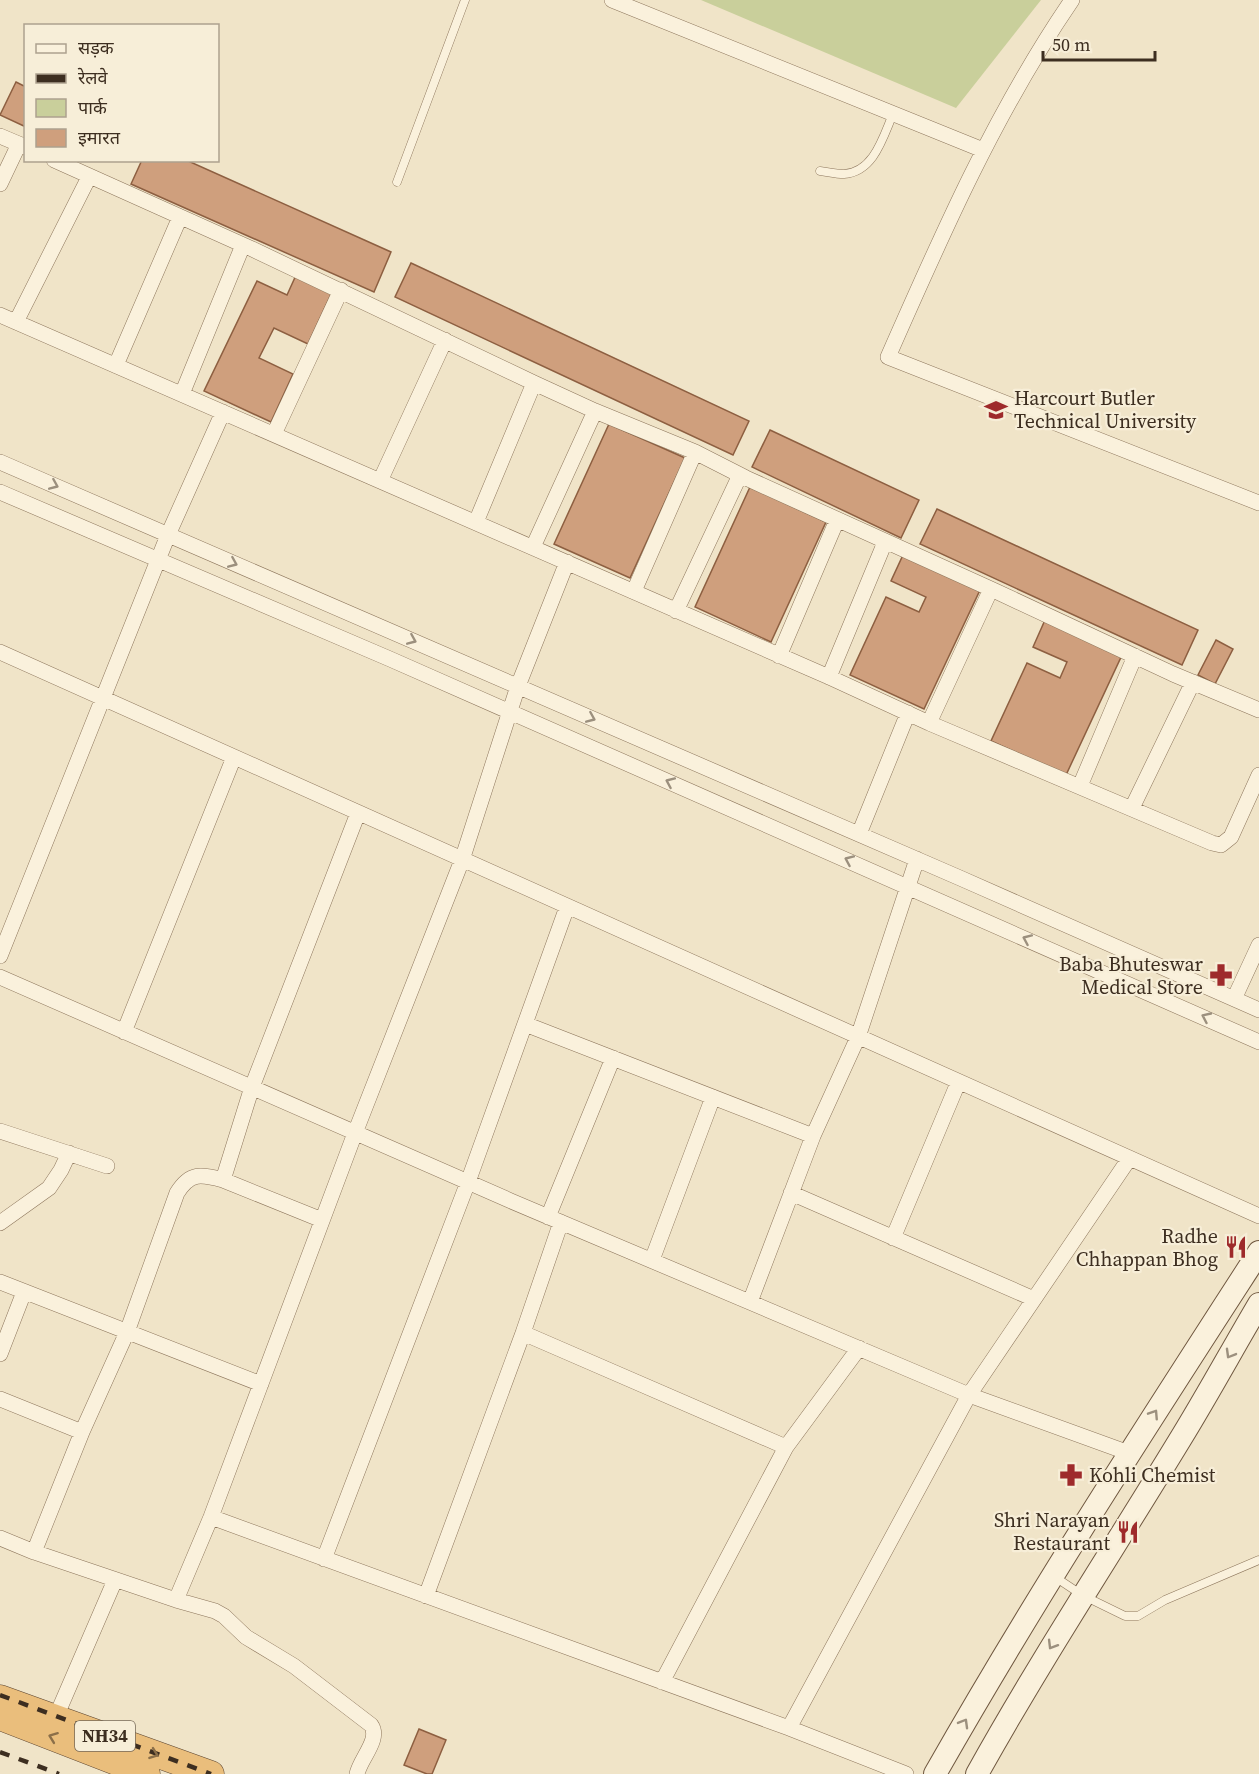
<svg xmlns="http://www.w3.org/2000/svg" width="1259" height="1774" viewBox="0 0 1259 1774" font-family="'Source Serif 4','Noto Sans Devanagari',serif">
	<rect width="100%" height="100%" fill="#f0e4c8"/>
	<!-- green -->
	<path fill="#c9cf9b" d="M701,0H1041L956,108Z"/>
	<!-- building -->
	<path fill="#cf9f7d" stroke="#8d5f41" stroke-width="1.5" d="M16,82L26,87V127L0,115Z
		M142,160H186L391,252L374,292L131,184Z
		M411,263L749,421L733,455L395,297Z
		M297,273L333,290L308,344L274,328L259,358L293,374L271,422L204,391L257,281L287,295Z
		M609,424L685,458L630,578L554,544Z
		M770,430L919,500L901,538L752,467Z
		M750,487L826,522L771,642L695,607Z
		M937,509L1198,630L1182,665L920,544Z
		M903,555L980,590L924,709L850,675L886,597L919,612L926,597L891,581Z
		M1045,620L1122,655L1066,775L991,741L1027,663L1060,678L1067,662L1033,647Z
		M1216,640L1233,649L1215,684L1198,675Z
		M419,1729L446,1740L432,1774H427L404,1765Z"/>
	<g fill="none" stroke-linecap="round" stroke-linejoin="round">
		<!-- service casing -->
		<g stroke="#8d765c" stroke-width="9">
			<path id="service" d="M820,171C828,172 836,174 844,174C874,172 883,137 893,114
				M397,182L465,0
				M1055,1577L1082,1595L1125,1616H1138L1165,1600L1259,1560"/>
		</g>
		<!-- minor casing -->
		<g stroke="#8d765c" stroke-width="16">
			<path id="minor" d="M612,0L983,150
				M1072,0C996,111 942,234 888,357L1259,503
				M0,136L26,147
				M54,160L250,248L534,383L595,411L695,452L746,478L991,589L1173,674L1259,710
				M0,184L19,144
				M0,315L829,677L929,723L1212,843L1221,845L1231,837L1259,775
				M16,322L89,177
				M116,365L180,217
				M182,394L243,245
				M274,434L341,290
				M0,462L960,878L1259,1010
				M380,481L445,340
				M0,492L390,659L1259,1042
				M476,522L534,383
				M533,547L595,411
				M634,591L695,452
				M676,611L740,475
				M0,652L1259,1216
				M779,656L837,520
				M829,677L885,542
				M929,723L991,589
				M1080,786L1135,656
				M1132,808L1193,682
				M859,834L908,713
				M0,956L168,535L223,412
				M0,977L511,1201L969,1395L1129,1453
				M1234,999L1259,945
				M525,1024L813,1136
				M124,1032L234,757
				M0,1131L107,1166
				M223,1180L252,1087L358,813
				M791,1193L1034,1299
				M548,1217L613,1058
				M0,1223L49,1188L61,1170L69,1153
				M893,1238L958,1083
				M652,1260L713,1097
				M0,1282L261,1384
				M750,1302L813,1136L858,1037L917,859
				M523,1333L786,1447
				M0,1354L24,1292
				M0,1399L82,1432
				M211,1517L789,1728L906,1774
				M0,1538L34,1552L176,1600L211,1517L355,1133L462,860L518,686L567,562
				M34,1552L82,1432L127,1332L177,1193C190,1172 201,1174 223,1180L322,1220
				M324,1559L468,1182L567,907
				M426,1596L523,1333L561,1222
				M176,1600L215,1611L224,1616L246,1637L294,1666L371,1725C381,1739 360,1759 357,1774
				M662,1682L786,1447L859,1348
				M55,1719L115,1580
				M789,1728L969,1395L1129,1159"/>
		</g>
		<!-- secondary casing -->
		<g stroke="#6f573f" stroke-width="24">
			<path id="secondary" d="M935,1774C1036,1596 1148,1424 1259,1252
				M977,1774C1041,1659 1113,1550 1181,1438C1208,1394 1233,1348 1259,1304"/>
		</g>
		<!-- trunk casing -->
		<g stroke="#5b4430" stroke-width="27">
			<path id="trunk" d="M0,1698L211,1774
				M0,1717L147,1774"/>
		</g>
		<!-- service -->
		<use href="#service" stroke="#faf1dc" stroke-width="8"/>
		<!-- minor -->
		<use href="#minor" stroke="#faf1dc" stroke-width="15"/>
		<!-- secondary -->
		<use href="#secondary" stroke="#faf1dc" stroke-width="22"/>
		<!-- trunk -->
		<use href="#trunk" stroke="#eabe7c" stroke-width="26"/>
		<!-- rail -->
		<path stroke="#3d2e20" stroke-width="4.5" stroke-dasharray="10 10" stroke-linecap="butt" d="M0,1695L211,1774
			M0,1752L59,1774"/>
	</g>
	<!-- one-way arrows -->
	<defs><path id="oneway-chevron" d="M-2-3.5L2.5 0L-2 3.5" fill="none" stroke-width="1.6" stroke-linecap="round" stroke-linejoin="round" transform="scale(1.5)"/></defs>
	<g stroke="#9c907e">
		<use href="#oneway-chevron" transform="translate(54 485) rotate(23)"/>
		<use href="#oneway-chevron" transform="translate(233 563) rotate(23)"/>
		<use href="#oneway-chevron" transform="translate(412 640) rotate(23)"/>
		<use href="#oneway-chevron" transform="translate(591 718) rotate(23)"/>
		<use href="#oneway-chevron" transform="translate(670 782) rotate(-156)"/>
		<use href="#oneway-chevron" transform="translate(849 860) rotate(-156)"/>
		<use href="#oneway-chevron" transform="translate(1027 939) rotate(-156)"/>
		<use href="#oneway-chevron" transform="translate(1206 1017) rotate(-155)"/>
		<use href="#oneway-chevron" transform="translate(1230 1354) rotate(120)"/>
		<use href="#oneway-chevron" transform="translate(1154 1414) rotate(-57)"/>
		<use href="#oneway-chevron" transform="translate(1052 1645) rotate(121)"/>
		<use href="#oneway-chevron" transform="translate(964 1723) rotate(-60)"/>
	</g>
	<g stroke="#8b6f49">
		<use href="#oneway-chevron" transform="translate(53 1737) rotate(-159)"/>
		<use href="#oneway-chevron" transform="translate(154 1754) rotate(20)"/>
	</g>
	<!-- icons -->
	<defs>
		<g id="university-bare" transform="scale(1.8)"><path d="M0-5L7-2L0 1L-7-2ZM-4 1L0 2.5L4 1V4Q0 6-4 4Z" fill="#9e2a2b" stroke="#f7eed8" stroke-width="2.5" paint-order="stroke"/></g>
		<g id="pharmacy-bare" transform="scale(1.8)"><path d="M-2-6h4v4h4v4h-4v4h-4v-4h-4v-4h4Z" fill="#9e2a2b" stroke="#f7eed8" stroke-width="2.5" paint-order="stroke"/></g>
		<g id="restaurant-bare" transform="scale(1.8)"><path d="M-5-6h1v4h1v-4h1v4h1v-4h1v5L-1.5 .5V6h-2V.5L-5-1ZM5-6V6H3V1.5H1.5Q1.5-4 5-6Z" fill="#9e2a2b" stroke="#f7eed8" stroke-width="2.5" paint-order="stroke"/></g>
	</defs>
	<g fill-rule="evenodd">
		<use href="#university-bare" x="996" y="410"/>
		<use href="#pharmacy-bare" x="1221" y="975"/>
		<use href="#restaurant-bare" x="1236" y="1247"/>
		<use href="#pharmacy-bare" x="1071" y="1475"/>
		<use href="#restaurant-bare" x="1128" y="1532"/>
	</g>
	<g text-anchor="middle" stroke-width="4.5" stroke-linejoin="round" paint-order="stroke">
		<!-- shield labels -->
		<rect fill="#f7eed8" stroke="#756857" stroke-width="1.5" x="75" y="1721" width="60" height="30" rx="4.5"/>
		<g font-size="18" font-weight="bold" fill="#3d2e20">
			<text x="105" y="1742">NH34</text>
		</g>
		<!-- poi labels -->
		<g font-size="20" fill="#3d2e20" stroke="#f7eed8" text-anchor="end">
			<text x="1014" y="405" text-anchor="start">Harcourt Butler<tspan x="1014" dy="23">Technical University</tspan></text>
			<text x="1203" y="971">Baba Bhuteswar<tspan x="1203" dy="23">Medical Store</tspan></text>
			<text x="1218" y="1243">Radhe<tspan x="1218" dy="23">Chhappan Bhog</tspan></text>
			<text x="1089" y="1482" text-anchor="start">Kohli Chemist</text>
			<text x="1110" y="1527">Shri Narayan<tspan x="1110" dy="23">Restaurant</tspan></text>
		</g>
	</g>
	<!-- legend -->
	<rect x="24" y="24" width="195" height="138" fill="#f7eed8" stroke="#ada18e" stroke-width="1.5"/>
	<rect x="36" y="44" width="30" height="9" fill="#faf1dc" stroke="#ada18e" stroke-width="1.5"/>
	<text x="78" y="54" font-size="18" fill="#3d2e20">सड़क</text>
	<rect x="36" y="74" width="30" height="9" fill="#3d2e20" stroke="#ada18e" stroke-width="1.5"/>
	<text x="78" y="84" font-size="18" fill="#3d2e20">रेलवे</text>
	<rect x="36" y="99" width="30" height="18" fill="#c9cf9b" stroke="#ada18e" stroke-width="1.5"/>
	<text x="78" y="114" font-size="18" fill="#3d2e20">पार्क</text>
	<rect x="36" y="129" width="30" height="18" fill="#cf9f7d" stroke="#ada18e" stroke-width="1.5"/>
	<text x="78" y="144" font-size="18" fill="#3d2e20">इमारत</text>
	<!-- scale -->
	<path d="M1043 51v9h112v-9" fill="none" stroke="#3d2e20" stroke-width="3"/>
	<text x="1052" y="51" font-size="18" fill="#3d2e20" stroke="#f7eed8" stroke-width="4.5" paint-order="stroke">50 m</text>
</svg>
